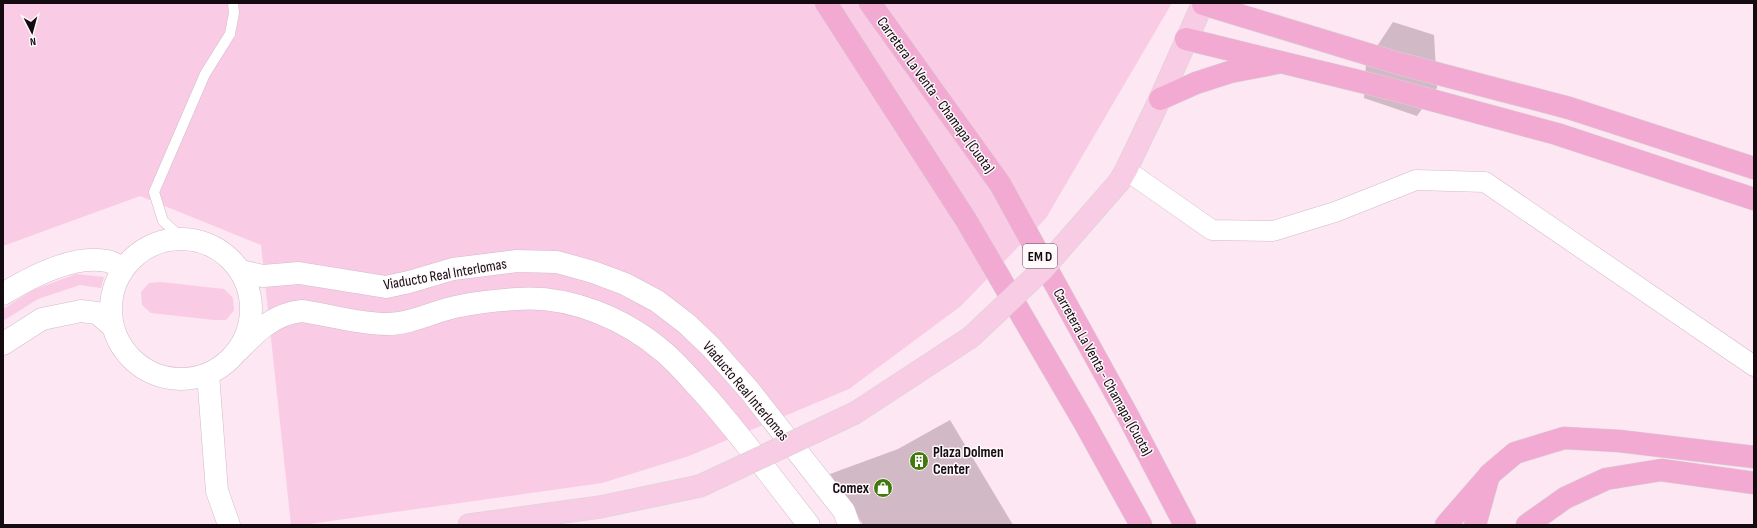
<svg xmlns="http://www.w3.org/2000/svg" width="1757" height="528" viewBox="0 0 1757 528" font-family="'Sofia Sans Condensed',sans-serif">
	<rect width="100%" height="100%" fill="#fce7f2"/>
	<!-- green -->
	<path fill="#facbe5" d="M3,3H1172L1046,218L961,306L849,389L689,456L602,483L302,525H291L261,245L140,196L3,246Z
		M76,274L104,277L101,288L80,285L38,299L3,321V309L33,290Z
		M161,282L224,289L233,298L234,310L226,320H214L151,313L142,305L141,292L149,283Z"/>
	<!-- building -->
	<path fill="#d2b9c6" d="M1393,22L1434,35L1437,88L1417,116L1364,98L1366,63Z
		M950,420L1013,525H863L830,474L898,449Z"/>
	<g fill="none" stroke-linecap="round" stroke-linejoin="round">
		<!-- lane casing -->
		<g stroke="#d3bbc8" stroke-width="11">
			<path id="lane" d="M183,239L163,221L154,192L205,74L230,34L234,13L233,3"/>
		</g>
		<!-- street casing -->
		<g stroke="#d3bbc8" stroke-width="21">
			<path id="street" d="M1126,170L1212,230L1273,231L1335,212L1416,180L1485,182L1754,366"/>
		</g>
		<!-- secondary casing -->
		<g stroke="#d3bbc8" stroke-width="23">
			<path id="secondary" d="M111 309a70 70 0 1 1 140 0a70 70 0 1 1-140 0Z
				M241,271L263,276L299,273L386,287L409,282L453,269L517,261L557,262L593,272L625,284L657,301L687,324L711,347L749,390L844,511L849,525
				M3,294C29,278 74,254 107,261C112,262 118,266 124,268
				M3,344L42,319L81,311L97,313L111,325
				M239,350C258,330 274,314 302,311C330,315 359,324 387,324C412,324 436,310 460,306C479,302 499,300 517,299C570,295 626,319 665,353C680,366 693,382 707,397C743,438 775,482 809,525
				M208,374L217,491L229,525"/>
		</g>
		<!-- primary casing -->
		<g stroke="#d5d3d4" stroke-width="23">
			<path id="primary" d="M1119,182L1126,170L1160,99L1203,3
				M855,413L971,337
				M469,525L600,507L700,486"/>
		</g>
		<!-- highway casing -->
		<g stroke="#d5d3d4" stroke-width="23">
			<path id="highway" d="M826,3L966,220L1084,422L1141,525
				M870,3L1000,184L1128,416L1185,525
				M1203,4L1397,63L1569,108L1754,168
				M1186,39L1391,89L1557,134L1754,199
				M1160,99L1196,83L1230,72L1277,63
				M1446,525L1486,479
				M1475,525L1489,475L1515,453L1564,438L1619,441L1754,457
				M1527,525L1565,498L1606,479L1661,470L1754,483"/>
		</g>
		<!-- lane -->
		<use href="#lane" stroke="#fff" stroke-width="10"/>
		<!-- street -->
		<use href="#street" stroke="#fff" stroke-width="20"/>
		<!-- secondary -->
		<use href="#secondary" stroke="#fff" stroke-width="22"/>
		<!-- primary -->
		<use href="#primary" stroke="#f7cce4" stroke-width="22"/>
		<!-- highway -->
		<use href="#highway" stroke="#f2aad2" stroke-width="22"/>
		<!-- primary-bridge casing -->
		<g stroke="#d5d3d4" stroke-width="23" stroke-linecap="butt">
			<path id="primary-bridge" d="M971,337L1042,270L1119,182
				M700,486L855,413"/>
		</g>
		<!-- primary-bridge -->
		<use href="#primary-bridge" stroke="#f7cce4" stroke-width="22"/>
	</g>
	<!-- icons -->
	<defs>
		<g id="building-disc" transform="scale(1)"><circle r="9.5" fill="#41790e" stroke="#fff9fc"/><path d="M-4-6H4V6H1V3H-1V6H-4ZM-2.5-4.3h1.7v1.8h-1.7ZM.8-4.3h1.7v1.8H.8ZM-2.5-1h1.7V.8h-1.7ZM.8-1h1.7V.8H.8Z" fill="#fff"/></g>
		<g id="shop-disc" transform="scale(1)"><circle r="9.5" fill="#41790e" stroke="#fff9fc"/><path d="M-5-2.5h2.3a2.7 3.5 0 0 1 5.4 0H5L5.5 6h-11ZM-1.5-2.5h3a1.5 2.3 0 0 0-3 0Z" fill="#fff"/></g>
	</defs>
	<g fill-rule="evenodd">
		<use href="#building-disc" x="919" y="461"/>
		<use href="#shop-disc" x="883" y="488"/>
	</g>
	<g text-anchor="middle" stroke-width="3" stroke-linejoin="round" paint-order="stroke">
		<!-- shield labels -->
		<rect fill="#fff9fc" stroke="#5a5257" stroke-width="1" x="1023" y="244" width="34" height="24" rx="3"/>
		<g font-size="14" font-weight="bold" fill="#130b10">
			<text x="1040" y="261">EM D</text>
		</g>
		<!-- street labels -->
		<g font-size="15" fill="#130b10" stroke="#fff9fc">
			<text transform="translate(936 95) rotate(54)" y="5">Carretera La Venta - Chamapa (Cuota)</text>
			<text transform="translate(445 274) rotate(-10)" y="5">Viaducto Real Interlomas</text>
			<text transform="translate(1103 372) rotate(61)" y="5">Carretera La Venta - Chamapa (Cuota)</text>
			<text transform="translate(746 391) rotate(50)" y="5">Viaducto Real Interlomas</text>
		</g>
		<!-- poi labels -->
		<g font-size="15" font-weight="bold" fill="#130b10" stroke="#fff9fc" text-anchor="start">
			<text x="933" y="457">Plaza Dolmen<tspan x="933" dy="17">Center</tspan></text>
			<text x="869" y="493" text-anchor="end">Comex</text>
		</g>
	</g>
	<!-- border -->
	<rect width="1757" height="528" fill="none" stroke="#130b10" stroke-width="8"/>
	<!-- north arrow -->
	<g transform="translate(32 32) rotate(174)" stroke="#fff9fc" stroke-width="3" paint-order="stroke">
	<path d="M0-3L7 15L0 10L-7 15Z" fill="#130b10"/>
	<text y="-6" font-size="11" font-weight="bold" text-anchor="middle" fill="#130b10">N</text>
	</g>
</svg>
